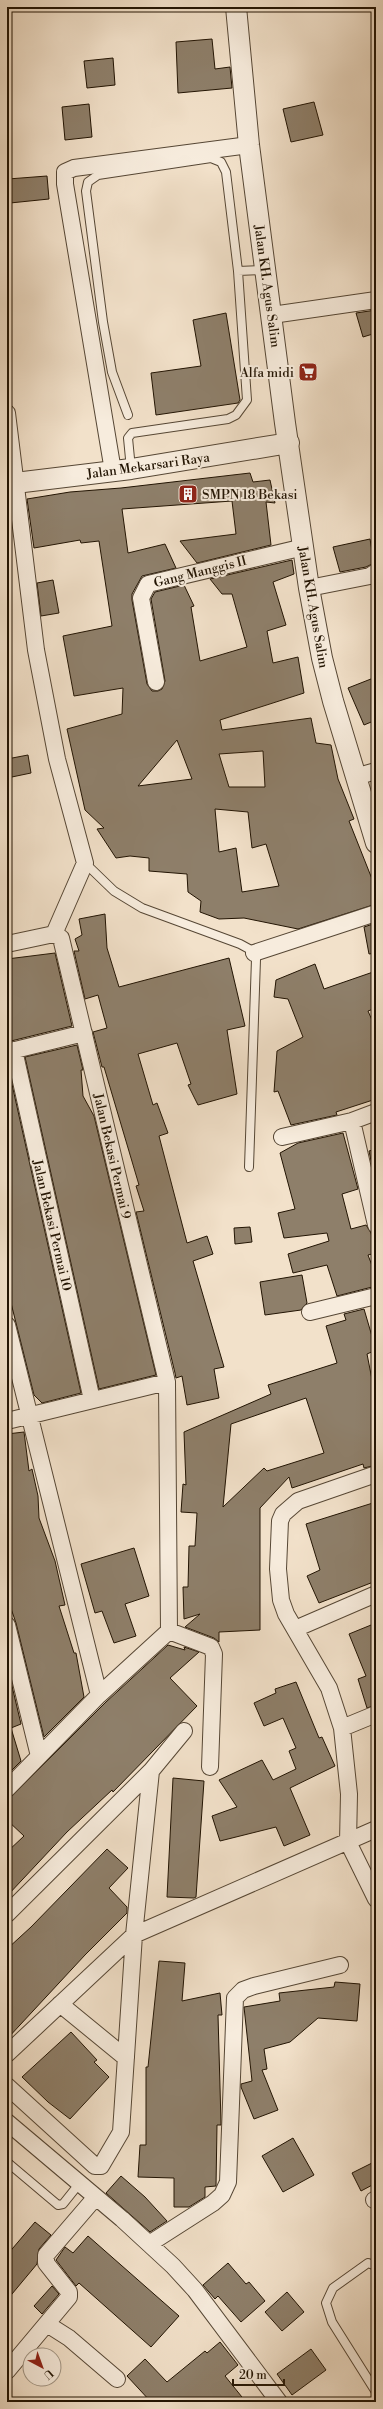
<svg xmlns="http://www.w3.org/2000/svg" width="383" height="2409" viewBox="0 0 383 2409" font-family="'Libre Bodoni',serif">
	<rect width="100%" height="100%" fill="#f2e1ca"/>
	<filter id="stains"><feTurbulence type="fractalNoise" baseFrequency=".005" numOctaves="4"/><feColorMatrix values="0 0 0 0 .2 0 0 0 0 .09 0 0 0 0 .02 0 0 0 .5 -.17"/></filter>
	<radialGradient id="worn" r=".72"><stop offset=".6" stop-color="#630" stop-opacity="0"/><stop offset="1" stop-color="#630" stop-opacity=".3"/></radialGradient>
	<!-- building -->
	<path fill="#8e7f6a" stroke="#221403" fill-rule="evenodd" d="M212,39L215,69L230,67L232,88L178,93L176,42Z
		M113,58L115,85L87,88L84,61Z
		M314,102L323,135L291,142L283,109Z
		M89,104L92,137L65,140L62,107Z
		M47,176L49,199L10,203L8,179Z
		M376,310V333L363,337L356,313Z
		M226,313L240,400L238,403L156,415L151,373L201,366L193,320Z
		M250,473L253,482L270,480L275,503L266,502L271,545L197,563L180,541L236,534L232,501L122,509L128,553L165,544L176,568L142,576L132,594V600L147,684L152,691H158L162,689L165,681L151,599L155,592L184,585L194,606L191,607L200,661L247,647L232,594H222L210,579L292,560L294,574L273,582L286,625L267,631L273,663L298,657L304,693L220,720L222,730L311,718L316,743L331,745L338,779L354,819L349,821L376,889V904L298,929L244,918L219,919L200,912L201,901L188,892L187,874L149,871V858L130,856L116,858L97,829L104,828L85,810L67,729L122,714L123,688L74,696L63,636L112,626L99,541L81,543L80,540L34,548L27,499L70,492L121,488ZM177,740L192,779L138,786ZM263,751L265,787H229L219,754ZM215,809L248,812L252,848L266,844L279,886L242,892L236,848L219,852Z
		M370,539L374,563L366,567L340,572L333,547Z
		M53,580L59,613L41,616L37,583Z
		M376,677V720L364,725L348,688Z
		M28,755L31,773L7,778V759Z
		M105,914L107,948L119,987L229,958L245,1026L227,1030L237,1094L198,1105L188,1085L191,1084L177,1043L138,1054L153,1105L157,1103L168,1133L159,1136L187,1243L207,1236L213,1254L193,1261L224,1367L214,1369L219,1398L187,1405L182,1376L176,1378L175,1373L136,1212L144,1211L136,1186L139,1185L104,1067H102L93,1032L107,1028L98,995L85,999L74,951H79L75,939L82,935L79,919Z
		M376,923V953L369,954L364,927Z
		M55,953L72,1026L7,1042V959Z
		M315,964L324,989L376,971V1008L368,1011L376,1029V1099L336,1112L337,1115L291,1125L278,1091L274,1092L277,1051L303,1037L288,999L274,997L276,980Z
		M77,1045L83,1070H81L83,1096L94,1116L156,1375L99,1389L25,1057Z
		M7,1062L81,1393L42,1403L34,1395L7,1287Z
		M343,1133L358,1189L342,1194L351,1229L366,1225L371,1233L376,1253L368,1255L376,1276V1286L337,1296L327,1265L293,1273L288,1254L329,1241L327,1233L284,1238L278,1213L295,1209L280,1153L298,1143Z
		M376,1149V1174L374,1175L369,1151Z
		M250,1227L252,1242L235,1244L234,1228Z
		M302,1275L307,1303L301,1310L265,1315L260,1282Z
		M364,1309L376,1350L367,1354L376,1400V1465L364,1468L363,1464L292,1488L289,1477L260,1508V1630L219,1632V1642L214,1638L185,1627L200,1614L184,1619L183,1587H188L189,1546H195L197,1513L181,1512L183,1484L186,1485L184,1432L271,1394L268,1385L337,1363L326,1326L346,1320L344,1314ZM306,1398L324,1453L267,1471L264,1468L223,1507L231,1424Z
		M24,1432L29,1471L32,1469L38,1496L39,1518L55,1561L65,1605L59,1606L74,1653H76L84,1697L44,1737L16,1623L7,1597V1434Z
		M376,1502V1581L319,1603L307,1576L320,1570L306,1524Z
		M134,1548L149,1596L125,1604L136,1636L114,1643L102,1611L95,1613L81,1564Z
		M376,1623V1705L367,1708L358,1679L366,1676L349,1634Z
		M168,1645L185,1650L184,1647L199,1652L170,1678L197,1706L113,1792L112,1790L67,1832L7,1896V1852L24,1836L7,1820V1801L106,1702Z
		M7,1665L21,1724L11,1728L21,1761L8,1774Z
		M296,1682L319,1738L322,1737L335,1766L290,1788L310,1835L284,1846L276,1827L220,1841L212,1816L237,1807L219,1780L262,1760L273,1780L296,1769L289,1751L296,1748L283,1718L264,1726L254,1703L276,1693L275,1689Z
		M173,1778L204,1781L196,1897L194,1898L167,1897Z
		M107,1849L128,1868L109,1888L127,1907V1913L85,1955L7,2039V1949L31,1927Z
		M159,1961L185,1963L182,2001L220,1993L222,2015H218L221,2123V2125H217L216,2186L205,2187V2197L189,2207H174V2178L138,2177L140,2145H146V2067H148Z
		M335,1982L360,1984L357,2021L318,2018L290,2042L264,2049L267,2069L262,2070L278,2110L254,2119L241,2087V2084L252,2081L244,2007L280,2001L279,1993L334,1987Z
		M71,2032L97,2060L94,2062L109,2077L70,2119L48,2102L22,2077Z
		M293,2138L314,2175L283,2192L262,2156Z
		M376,2161V2183L361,2191L352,2173Z
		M121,2176L145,2197L167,2221L150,2232L106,2193Z
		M35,2222L51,2235L39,2249L37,2264L7,2300V2255Z
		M88,2236L179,2316L151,2347L79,2283L76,2286L56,2260L65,2247L73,2253Z
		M228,2263L246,2284L249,2282L265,2301L241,2322L218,2296L215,2299L203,2285Z
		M52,2286L59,2294L42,2314L34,2306Z
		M287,2292L304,2312L282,2331L265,2312Z
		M220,2342L238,2365L225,2376L246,2402H151L127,2376L145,2359L167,2382L205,2351L207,2353Z
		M311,2349L326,2370L292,2395L277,2374Z"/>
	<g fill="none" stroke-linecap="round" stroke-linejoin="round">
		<!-- service casing -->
		<g stroke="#564735" stroke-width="10">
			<path id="service" d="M238,271L265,270
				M128,415L112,372L103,322L86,191L88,182L98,175L211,158L221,162L226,172L238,271L247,400L236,415L228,419L132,433L128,438L131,469
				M85,863L114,891L142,908L240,944L251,950L256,959L249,1167
				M7,2162L58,2205L63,2204L79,2184
				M376,2266L368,2263L333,2288L326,2303L332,2322L376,2392"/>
		</g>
		<!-- minor casing -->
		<g stroke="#564735" stroke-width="18">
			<path id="minor" d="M272,315L376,300
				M7,413L36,650L57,759L85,863L54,934
				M113,471L65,184V172L74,168L249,145
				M309,588L370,576L376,572
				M156,682L141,598L148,584L304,547
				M355,777L376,771
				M54,934L61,938L167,1382L169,1631
				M7,944L54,934
				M254,953L376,913
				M14,1050L92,1400
				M7,1052L84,1033
				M352,1121L376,1225
				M282,1137L352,1121L376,1112
				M310,1312L376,1296
				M7,1325L99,1695L7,1789
				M7,1421L167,1382
				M376,1474L298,1501L283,1514L280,1521L278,1569L281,1600L286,1614L329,1688L342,1728L349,1794L348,1842L376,1899
				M7,1625L39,1756
				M295,1629L376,1594
				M99,1695L169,1631L211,1647L214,1654L210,1767
				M342,1728L376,1714
				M151,1771L184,1731
				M7,1914L151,1771L134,1935L121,2132L101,2166H95L7,2086
				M60,2004L126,2058
				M7,2054L134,1935L376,1829
				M7,2122L122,2219L173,2266L195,2290L279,2402
				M374,2200H376
				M149,2244L213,2203L222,2195L228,2182L235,1998L243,1990L254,1986L340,1965
				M47,2324L69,2338L117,2379
				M7,2371L69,2297V2292L46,2263V2255L95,2198"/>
		</g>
		<!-- tertiary casing -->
		<g stroke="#564735" stroke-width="22">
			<path id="tertiary" d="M236,7L249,145L285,423L309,588L322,658L333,701L376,843
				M7,484L131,469L289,443"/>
		</g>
		<!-- service -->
		<use href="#service" stroke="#f7ecdd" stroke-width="8"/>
		<!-- minor -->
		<use href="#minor" stroke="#f7ecdd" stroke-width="16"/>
		<!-- tertiary -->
		<use href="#tertiary" stroke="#f7ecdd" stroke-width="20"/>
	</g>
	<!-- icons -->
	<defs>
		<g id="supermarket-square" transform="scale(1)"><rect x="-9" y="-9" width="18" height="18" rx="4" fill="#8f2418" stroke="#f7ecdd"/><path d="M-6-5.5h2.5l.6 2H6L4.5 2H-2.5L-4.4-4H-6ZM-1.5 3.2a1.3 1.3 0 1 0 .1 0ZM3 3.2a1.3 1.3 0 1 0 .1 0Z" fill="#fff"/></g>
		<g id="building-square" transform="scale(1)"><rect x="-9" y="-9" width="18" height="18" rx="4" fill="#8f2418" stroke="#f7ecdd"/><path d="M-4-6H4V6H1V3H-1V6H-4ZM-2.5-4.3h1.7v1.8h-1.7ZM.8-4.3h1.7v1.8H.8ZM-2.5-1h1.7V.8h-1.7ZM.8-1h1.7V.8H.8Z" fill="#fff"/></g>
	</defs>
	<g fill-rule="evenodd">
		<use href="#supermarket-square" x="308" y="372"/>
		<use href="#building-square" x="188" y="494"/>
	</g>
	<g text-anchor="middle" stroke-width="4" stroke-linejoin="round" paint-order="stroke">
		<!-- street labels -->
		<g font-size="13" fill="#221403" stroke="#f7ecdd">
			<text transform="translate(268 286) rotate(82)" y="5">Jalan KH. Agus Salim</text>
			<text transform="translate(148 465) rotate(-8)" y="5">Jalan Mekarsari Raya</text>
			<text transform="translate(200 571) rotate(-14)" y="5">Gang Manggis II</text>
			<text transform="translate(314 607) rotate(80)" y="5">Jalan KH. Agus Salim</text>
			<text transform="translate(113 1156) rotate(77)" y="5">Jalan Bekasi Permai 9</text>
			<text transform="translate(53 1225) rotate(77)" y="5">Jalan Bekasi Permai 10</text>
		</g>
		<!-- poi labels -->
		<g font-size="13" fill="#221403" stroke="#f7ecdd" text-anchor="end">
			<text x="294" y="377">Alfa midi</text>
			<text x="202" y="499" text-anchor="start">SMPN 18 Bekasi</text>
		</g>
	</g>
	<!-- margin -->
	<rect width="383" height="2409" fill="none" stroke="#f2e1ca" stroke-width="24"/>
	<rect x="8" y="8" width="367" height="2393" fill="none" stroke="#221403" stroke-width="2"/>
	<rect x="12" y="12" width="359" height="2385" fill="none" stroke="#221403"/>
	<!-- north arrow -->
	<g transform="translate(42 2367) rotate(139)"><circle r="19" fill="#f7ecdd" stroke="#a29686"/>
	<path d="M0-3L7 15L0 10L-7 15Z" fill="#8f2418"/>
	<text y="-6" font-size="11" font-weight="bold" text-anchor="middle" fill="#221403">U</text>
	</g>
	<!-- scale -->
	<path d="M233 2379v6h51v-6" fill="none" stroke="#221403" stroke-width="2"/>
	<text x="239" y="2379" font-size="12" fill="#221403" stroke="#f7ecdd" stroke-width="3" paint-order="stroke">20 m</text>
	<rect width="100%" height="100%" filter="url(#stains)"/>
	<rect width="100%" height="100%" fill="url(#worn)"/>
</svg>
